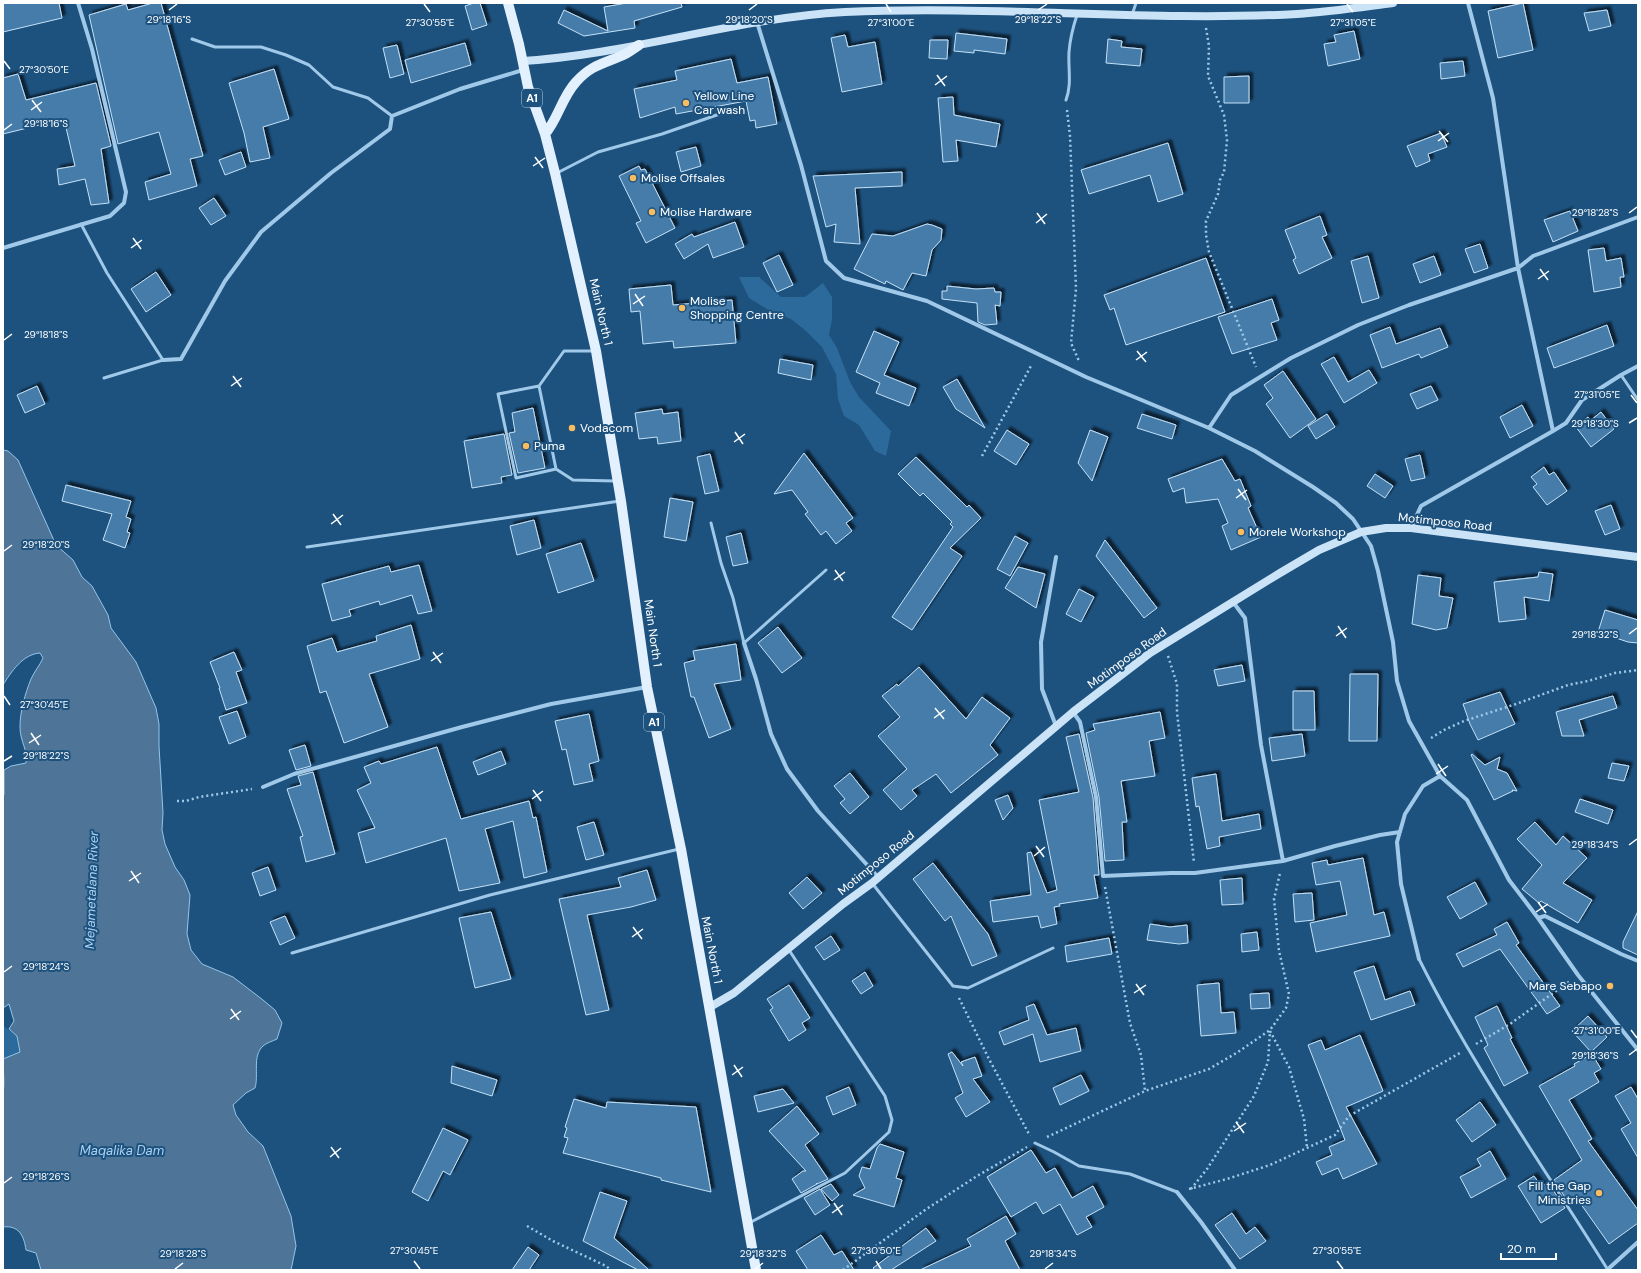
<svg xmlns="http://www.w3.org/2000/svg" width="1641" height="1273" viewBox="0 0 1641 1273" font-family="'DM Sans',sans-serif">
	<defs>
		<filter id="shadow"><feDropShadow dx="3.5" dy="-3.5" stdDeviation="1" flood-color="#0009"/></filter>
	</defs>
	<rect width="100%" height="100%" fill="#1d527f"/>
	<!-- green -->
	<path fill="#2c6a9c" d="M739,277H759L781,297H805L823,283L832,297V319L829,335L837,348L850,382L859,397L891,431L886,456L875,451L859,425L844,416L838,399L836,374L822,347L806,331L791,319L770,311L749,298Z
		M3,1026L17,1036L20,1052L3,1059Z"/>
	<!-- water -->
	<path fill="#4e7597" stroke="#93c5eb" d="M3,450L8,451L18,460L56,545L73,560L82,577L92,586L108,615L111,628L136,662L156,708L159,724V746L163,813L162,830L165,844L175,867L184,880L190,895L187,934L191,950L202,964L233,977L263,1000L275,1010L282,1023L277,1039C273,1041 266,1043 263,1046C252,1056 259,1075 255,1088L246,1093L233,1105L236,1115L248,1132L263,1146L291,1216L296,1246L291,1270H41L36,1253L26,1250C24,1236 19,1225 3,1227V1093C5,1082 3,1071 3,1059L20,1052L17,1036L9,1029L14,1021L9,1004L3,1008V796L4,795V770L11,766L26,763C28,749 20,742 20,727C20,711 25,694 31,679C34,672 40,665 43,658L40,653C23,654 11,672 3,685Z"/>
	<!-- building -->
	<path fill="#457ca9" stroke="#c4e1f7" filter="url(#shadow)" d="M3,3H59L62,18L3,32Z
		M153,3H161L203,156L190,159L197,186L149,200L145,182L171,174L159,132L118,144L89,15L126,4L128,10Z
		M474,3H480L487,25L472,30L465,6Z
		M627,3H681L682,7L634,21L635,28L584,36L558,23L564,10L608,31L604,7Z
		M1523,3L1533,50L1498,58L1488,11Z
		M1607,10L1611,26L1589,31L1584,13Z
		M1354,31L1360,59L1328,66L1324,44L1336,42L1334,35Z
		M956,33L1007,39L1005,54L974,50V53L954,51Z
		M845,35L848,47L875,42L882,84L842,92L831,38Z
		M1108,39L1122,41L1121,47L1142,49L1140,66L1106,63Z
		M930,40H948L947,59L929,58Z
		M465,43L471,65L411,83L405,60Z
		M397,45L404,74L390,78L383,48Z
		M731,59L737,83L768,77L777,124L756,128L755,120L750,121L746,101L676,114L675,107L640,118L634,89L677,80L675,71Z
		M1463,61L1465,76L1441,79L1440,63Z
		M274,69L289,119L263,127L270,158L250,162L244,133L229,83Z
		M18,74L26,100L96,83L111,146L101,149L109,203L91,205L85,179L59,185L57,169L75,166L64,119L3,134V78Z
		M1249,76V103H1224V77Z
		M953,97L954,115L1000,124L996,147L956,140L958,161L943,162L938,98Z
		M1441,133L1447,147L1428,154L1430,161L1416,167L1407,146Z
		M1168,143L1183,194L1158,202L1150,175L1089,194L1081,170Z
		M696,147L701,166L681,172L676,152Z
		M241,152L246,167L225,175L219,160Z
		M639,166L641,170L645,169L675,228L646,243L636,223L641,221L619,176Z
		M902,172V186L855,188L860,244L834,242L836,224L826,227L813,176Z
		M214,198L226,216L211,225L199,208Z
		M1570,211L1578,231L1553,242L1544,220Z
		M1320,216L1327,235L1322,237L1332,258L1299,274L1293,260L1296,258L1285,230Z
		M735,222L744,247L713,258L708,244L684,259L675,244L692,234L694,237Z
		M927,224L932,225L942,229L941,240L932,250L926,276L912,273L903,290L886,281L885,284L854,269L872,234L893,236Z
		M1480,244L1488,268L1474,273L1465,249Z
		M1604,248L1606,261L1621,258L1624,277H1620L1621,287L1594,292L1588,250Z
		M779,255L793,285L777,292L763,263Z
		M1368,256L1379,298L1362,303L1351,261Z
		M1434,256L1441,275L1420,283L1413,264Z
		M1206,258L1225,312L1126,345L1114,308L1110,310L1104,295Z
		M156,272L171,295L146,312L131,289Z
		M671,285L673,305L732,300L736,343L674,348L673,341L643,344L640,311L631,312L629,289Z
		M947,286L976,289L994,288L995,292H1001L1000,306L995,305L997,324L985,325L978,322L977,303L942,299V291H947Z
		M1272,299L1279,320L1271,323L1277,340L1232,354L1218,317Z
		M1607,325L1614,346L1554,368L1547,348Z
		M1390,327L1396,344L1440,328L1448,347L1421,358L1419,354L1382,368L1370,335Z
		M874,331L899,342L884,375L916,388L909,406L876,393L880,383L856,372Z
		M1334,357L1348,382L1369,370L1377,383L1344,403L1321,364Z
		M780,359L813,365L811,380L778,373Z
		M1283,371L1316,419L1290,438L1266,404L1273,398L1264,385Z
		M957,379L985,428L956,409L943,387Z
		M37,386L45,404L25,413L17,395Z
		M1431,386L1438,400L1417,409L1410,394Z
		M1522,405L1533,426L1510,438L1500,417Z
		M533,408L545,468L518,473L509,433L515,432L512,413Z
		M662,409L663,414L678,412L681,441L658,444L657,437L639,439L635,413Z
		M1601,412L1614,429L1591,447L1576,427L1588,417L1591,420Z
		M1142,414L1176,425L1172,439L1137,428Z
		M1327,414L1335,427L1316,439L1308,426Z
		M1007,430L1029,444L1016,465L994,451Z
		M1090,430L1108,437L1092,481L1078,463Z
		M504,434L512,475L501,477L502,483L472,488L464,441Z
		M804,453L853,518L846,523L852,531L836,544L826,531L821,535L805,514L808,512L792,490L774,494Z
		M710,454L719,491L705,494L697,457Z
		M1420,455L1425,478L1411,481L1405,459Z
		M916,457L967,507L969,505L981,518L950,548L962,556L912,630L892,617L953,527L950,524L952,522L923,493L920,496L898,474Z
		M1222,459L1235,481L1240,479L1251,506L1248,508L1261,537L1231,550L1222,526L1228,523L1218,499L1186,503L1184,488L1173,492L1168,479Z
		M1544,467L1549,475L1554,472L1567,491L1547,505L1533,487L1537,484L1531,477Z
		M1375,474L1393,486L1385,498L1367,486Z
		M66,485L131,501L126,517L131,519L127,532L130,533L125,548L103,540L112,514L62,501Z
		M670,498L693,502L686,541L664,537Z
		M1611,505L1620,529L1605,535L1595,511Z
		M534,520L541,548L517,555L510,526Z
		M741,533L748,563L733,566L726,537Z
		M1015,536L1028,543L1010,576L997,569Z
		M1105,540L1157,608L1144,618L1096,556Z
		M581,543L594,581L558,593L546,554Z
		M419,565L432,611L418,614L412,595L380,605L379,601L349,610L351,616L332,621L322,584L389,566L391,572Z
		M1018,567L1045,574L1036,608L1005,588Z
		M1539,572L1553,574L1549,601L1524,597L1526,619L1499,622L1494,582L1538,577Z
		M1418,575L1441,578L1439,596L1453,598L1447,628L1436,630L1412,624Z
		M1079,589L1094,597L1081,622L1066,614Z
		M1605,610L1638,620V643L1628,642L1598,632Z
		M411,625L420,659L369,674L388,727L344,743L326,691L320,693L307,646L332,638L337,652L377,641L376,636Z
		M778,627L802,658L782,673L758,643Z
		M736,644L741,680L714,684L731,729L709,738L694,697H691L684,663L695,660L693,651Z
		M234,652L242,670L236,672L247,703L226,710L219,688H220L210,662Z
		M1242,665L1245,681L1218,686L1214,670Z
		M919,667L966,719L982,697L1010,718L990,745L998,755L951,793L936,774L912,790L917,796L901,810L883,790L907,769L878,736L900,717L882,696L897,684L898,686Z
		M1350,674H1378L1377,741H1349Z
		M1293,691H1314L1315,730H1293Z
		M1500,692L1515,724L1478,740L1470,724L1463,704Z
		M1613,696L1617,708L1579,720L1584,736H1562L1556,712Z
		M237,711L246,737L229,744L219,717Z
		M1160,712L1165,738L1149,741L1155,776L1121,781L1127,822H1122L1124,860L1105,861L1099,797L1086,733L1095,730L1093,724Z
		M589,714L599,761L589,764L593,781L574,785L566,749L562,750L555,721Z
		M1079,734L1093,798L1099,875H1094L1098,898L1059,904L1060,906L1054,907L1057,924L1041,928L1038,916L993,922L990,901L1031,895L1027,853L1031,852L1047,893L1057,890L1039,800L1079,792L1066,737Z
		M1302,734L1305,756L1272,761L1269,738Z
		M305,745L311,766L296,770L289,750Z
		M437,747L461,819L529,801L533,818L536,817L547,872L524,878L513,821L485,829L500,883L459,891L446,838L366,863L358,833L375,828L357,790L371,783L364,767L379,761L381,764Z
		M501,751L506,764L478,775L473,762Z
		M1472,754L1485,765L1500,757L1497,769L1507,773L1517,791L1512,790L1513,791L1494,800L1471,755Z
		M1612,763L1629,766L1624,781L1608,778Z
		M313,772L335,854L306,862L300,837L303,836L287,789L301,785L298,776Z
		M850,773L869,797L850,814L840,803L845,799L834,786Z
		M1216,774L1222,821L1259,814L1261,829L1219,837L1220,846L1207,849L1199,806L1196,807L1192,778Z
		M1008,795L1013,808L1003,820L995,800Z
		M1580,799L1613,810L1608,824L1575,812Z
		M594,822L604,855L586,860L577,827Z
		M1535,822L1556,845L1563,836L1587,858L1563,883L1592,900L1578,923L1541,901L1539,903L1522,889L1542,865L1517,839Z
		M1363,858L1374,915L1384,912L1390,936L1316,952L1310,923L1347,915L1340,881L1316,885L1312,863L1327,860L1328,865Z
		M933,863L988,934L997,956L972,966L951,916L945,921L913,879Z
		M268,867L276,890L260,896L252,873Z
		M647,870L656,900L631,907L587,915L609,1010L586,1015L559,899L621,887L618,878Z
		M807,877L822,893L803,909L789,893Z
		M1242,878L1243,904L1222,905L1220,880Z
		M1475,882L1487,904L1460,919L1447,897Z
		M1312,893L1314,920L1295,922L1293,894Z
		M1638,911V955L1623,948V942Z
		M491,912L511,979L475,988L459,918Z
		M285,916L295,938L280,945L270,922Z
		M1507,922L1519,943L1516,945L1560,1006L1547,1014L1500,949L1463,967L1456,954L1497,935L1494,929Z
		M1150,924L1170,927L1187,925L1188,943L1179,944L1147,940Z
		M1257,932L1259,950L1242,952L1241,934Z
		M831,936L840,950L824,960L815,947Z
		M1109,938L1112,954L1067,962L1065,946Z
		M1374,966L1385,1000L1410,991L1415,1005L1371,1020L1354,972Z
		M865,972L873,986L861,994L852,981Z
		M1219,983L1221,1013L1234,1012L1236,1033L1201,1036L1197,985Z
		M789,985L810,1018L802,1023L806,1030L789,1041L770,1010L773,1008L767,999Z
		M1269,993L1270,1008L1251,1009L1250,994Z
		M1034,1004L1047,1035L1076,1028L1081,1051L1040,1062L1033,1034L1004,1045L999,1032L1029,1020L1026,1007Z
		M1497,1006L1512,1038L1510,1039L1528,1073L1504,1086L1484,1048L1488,1045L1475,1017Z
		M1588,1016L1607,1037L1591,1052L1572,1031Z
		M1360,1035L1383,1091L1346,1107L1377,1164L1343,1179L1338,1168L1322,1175L1316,1162L1332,1155L1329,1147L1345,1140L1308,1045L1321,1040L1325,1050Z
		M952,1052L963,1066L961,1062L975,1057L982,1076L973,1079L990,1102L966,1117L955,1098L963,1093L948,1054Z
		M1592,1054L1601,1069L1594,1073L1599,1082L1569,1100L1592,1139L1588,1141L1638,1210V1223L1609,1244L1578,1200L1570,1205L1554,1180L1582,1160L1539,1086L1575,1066L1574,1064Z
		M452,1066L497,1080L492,1096L451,1083Z
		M1081,1075L1089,1091L1060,1105L1053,1088Z
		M849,1087L856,1105L833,1115L826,1097Z
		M1631,1087L1638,1099V1158L1621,1129L1631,1123L1615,1096Z
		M783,1089L794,1103L758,1112L754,1096Z
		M574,1099L606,1108L607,1102L696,1107L711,1192L661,1180V1178L563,1153L568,1138L564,1137L567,1128L565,1127Z
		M1480,1102L1496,1125L1472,1142L1456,1120Z
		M797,1106L819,1134L805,1145L828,1179L817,1184L816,1183L817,1184L801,1193L792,1179L803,1171H806L769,1131Z
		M443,1128L468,1140L450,1175L443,1171L428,1201L412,1192Z
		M880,1144L904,1152L896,1178L902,1180L894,1207L853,1195L865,1188L859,1176L862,1167L870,1169L877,1148Z
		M1031,1150L1046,1173L1055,1168L1072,1198L1093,1186L1104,1207L1086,1217L1092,1227L1077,1235L1060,1204L1043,1214L1036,1202L1011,1217L987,1177Z
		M1490,1151L1506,1179L1471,1198L1460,1177L1481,1166L1477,1159Z
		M1534,1176L1541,1186L1544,1184L1546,1186L1549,1184L1565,1208L1541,1223L1518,1186Z
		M831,1184L839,1195L832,1201L821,1189Z
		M820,1189L830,1205L815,1215L804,1198Z
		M600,1192L627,1201L614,1238L649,1270H638L583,1241Z
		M1232,1213L1246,1234L1255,1227L1266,1241L1240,1259L1215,1225Z
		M1006,1216L1016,1234L1005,1241L1020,1270H920L971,1246L967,1239Z
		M926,1228L936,1241L891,1270H875L873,1268Z
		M821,1235L834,1255L842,1251L854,1270H808L796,1251Z
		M528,1247L539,1255L529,1270H512Z"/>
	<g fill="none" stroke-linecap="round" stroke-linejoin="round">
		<!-- path -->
		<path stroke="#a0c9e9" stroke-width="2.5" stroke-dasharray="2 3" stroke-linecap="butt" d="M1206,28L1209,46L1208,76L1224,115L1227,140L1224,172L1220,180L1218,194L1206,221V235L1209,252L1256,367
			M1067,110L1070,136L1076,289L1071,343L1079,361
			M982,456L1032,364
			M1168,656L1177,684V712L1194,863
			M1431,738L1444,730L1464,721L1516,704L1568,685L1588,681L1615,673L1638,670
			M177,801H186L199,797L252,789
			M1105,887L1130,1023L1141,1055L1145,1091
			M959,998L989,1059L1030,1136
			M1270,1031L1289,1067L1304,1119L1307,1148
			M1476,1044L1510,1024L1570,981
			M1047,1137L1145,1091L1209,1069L1238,1052L1270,1030L1286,1008L1289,994L1279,951L1274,899L1280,873
			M1189,1189L1227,1179L1270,1165L1335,1135L1349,1116L1460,1053
			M1191,1189L1207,1169L1254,1096L1268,1062L1270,1031
			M527,1226L553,1241L606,1266L611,1270
			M843,1270L925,1210L977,1176L1027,1147"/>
		<!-- lane -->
		<path stroke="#a0c9e9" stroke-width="3" d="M1132,15L1136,3
			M192,39L215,47H261L286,55L309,65L333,87L368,98L392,116
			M1066,100C1072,84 1068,69 1069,52C1070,39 1073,27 1077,15
			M557,173L598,152L662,134L734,109
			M81,224L107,273L163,360L104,378
			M595,351H564L539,386L556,469L573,480L615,481
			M1621,375L1638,400
			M539,386L498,394L516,478L556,469
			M711,523L721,563L733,598L744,643L826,570
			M307,547L620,501
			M872,883L953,986L968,988L1053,948
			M292,953L490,895L679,849
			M1419,959C1473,1067 1544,1167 1608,1270
			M1035,1143L1054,1152L1079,1166L1130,1174L1177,1192
			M749,1223L845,1173L889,1132L892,1120L885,1096L789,950"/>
		<!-- street -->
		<path stroke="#a0c9e9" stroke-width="4" d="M1468,3L1493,98L1518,268L1553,431
			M757,22L801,165L826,261L844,278L927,301L1086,377L1209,428L1255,451L1313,487L1336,503L1353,519L1371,546L1378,571L1393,642L1397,681L1409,721L1440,776L1467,800L1509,880L1538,918L1545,916L1621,954L1638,961
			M3,248L110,216L124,203L126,192L92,49L78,3
			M163,360L181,359L225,281L261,232L331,173L390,129L392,116L460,89L523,70
			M1209,428L1231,395L1291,358L1358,325L1409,305L1518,268L1533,256L1638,217
			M1411,528L1421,506L1553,431L1566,423L1582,400L1621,375L1638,366
			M1233,602L1245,618L1261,745L1283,861
			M744,643L756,679L771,734L787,769L818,811L879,878
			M1073,712L1080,722L1096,797L1103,876L1171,873H1195L1283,861L1335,846L1380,835L1400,832
			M1056,726L1042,689L1041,642L1056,557
			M263,787L294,774L462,727L551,704L647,687
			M1538,918L1578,975L1638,1050
			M1419,959L1401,884L1397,842L1405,814L1423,786L1440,776
			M1177,1192L1201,1222L1235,1270
			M1607,1270L1638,1242"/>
		<!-- secondary -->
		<path stroke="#cbe3f7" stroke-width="8" d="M523,61C632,54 736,18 845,12C996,5 1146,22 1297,14C1329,12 1362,7 1393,3
			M710,1007L734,993L843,904L872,883L1073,712L1150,653L1280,573L1319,550L1361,532L1386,528H1411L1638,557"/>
		<!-- primary -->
		<path stroke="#e3f0fe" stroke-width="10" d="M508,3L519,44L528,87L545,134L555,173L596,351L621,501L647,687L681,849L756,1270
			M545,134C558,119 562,97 576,82C590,66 602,64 621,56C627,54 633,49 639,45"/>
	</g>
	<!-- ticks -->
	<path fill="none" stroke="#fff" stroke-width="1.5" d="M424,4L430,12M886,4L891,12M1347,4L1353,12M169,10L177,4M749,10L757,4M1038,10L1047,4M4,61L10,69M937,75L945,86M935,85L947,76M32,100L41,112M31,110L42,102M4,130L12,124M1439,131L1448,142M1438,141L1449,133M535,157L543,168M533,166L545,158M1037,213L1045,224M1629,213L1637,207M1036,223L1047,214M133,238L141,249M131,248L142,240M1540,269L1548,280M1538,279L1549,271M635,294L643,306M633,304L645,296M4,340L12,334M1137,351L1146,362M1136,360L1147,352M233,376L241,387M231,386L242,378M1631,395L1637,403M1629,423L1637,418M735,432L743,444M734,442L745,434M1238,489L1246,500M1236,498L1247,490M333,514L341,525M331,524L343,515M4,551L12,545M835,570L843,581M834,580L845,572M1338,626L1346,638M1629,634L1637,628M1336,636L1347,628M433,652L441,663M431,661L443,653M4,696L10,705M935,708L944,719M934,718L945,710M31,733L39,745M29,743L41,735M4,761L12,756M1438,764L1446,776M1436,774L1448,766M533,790L541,801M532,799L543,791M1629,845L1637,839M1036,846L1044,857M1034,856L1045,847M131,871L139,883M129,881L141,873M1538,902L1546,913M1536,912L1548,904M633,927L642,939M632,937L643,929M4,972L12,966M1136,984L1144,995M1134,993L1146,985M231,1009L239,1020M230,1019L241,1011M1631,1030L1637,1038M1629,1055L1637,1049M734,1065L742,1077M732,1075L743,1067M1236,1122L1244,1133M1234,1131L1246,1123M331,1147L339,1158M330,1157L341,1148M4,1183L12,1177M834,1203L842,1215M832,1213L843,1205M414,1261L420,1269M876,1261L881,1269M1337,1261L1343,1269M175,1269L183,1263M755,1269L763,1263M1045,1269L1053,1263"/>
	<!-- markers -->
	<g fill="#f9bc5e" stroke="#1d527f" stroke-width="1.5">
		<circle cx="686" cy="103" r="4"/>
		<circle cx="633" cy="178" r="4"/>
		<circle cx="652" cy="212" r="4"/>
		<circle cx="682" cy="308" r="4"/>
		<circle cx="572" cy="428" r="4"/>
		<circle cx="526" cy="446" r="4"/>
		<circle cx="1241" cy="532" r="4"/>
		<circle cx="1610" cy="986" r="4"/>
		<circle cx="1599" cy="1193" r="4"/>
	</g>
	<g text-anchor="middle" stroke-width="4" stroke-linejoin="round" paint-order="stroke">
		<!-- shield labels -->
		<g fill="#1d527f" stroke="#bbcbd9" stroke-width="1">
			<rect x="522" y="89" width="20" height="18" rx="3"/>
			<rect x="644" y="713" width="20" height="18" rx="3"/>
		</g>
		<g font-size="11" font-weight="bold" fill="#fff">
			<text x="532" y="102">A1</text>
			<text x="654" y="726">A1</text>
		</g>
		<!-- poi labels -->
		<g font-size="12" fill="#fff" stroke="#1d527f" text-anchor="start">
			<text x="694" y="100">Yellow Line<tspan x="694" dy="14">Car wash</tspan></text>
			<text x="641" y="182">Molise Offsales</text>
			<text x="660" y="216">Molise Hardware</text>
			<text x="690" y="305">Molise<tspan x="690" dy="14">Shopping Centre</tspan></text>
			<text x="580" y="432">Vodacom</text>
			<text x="534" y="450">Puma</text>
			<text x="1249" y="536">Morele Workshop</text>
			<text x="1602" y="990" text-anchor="end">Mare Sebapo</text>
			<text x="1591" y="1190" text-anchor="end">Fill the Gap<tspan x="1591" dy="14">Ministries</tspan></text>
		</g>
		<!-- street labels -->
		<g font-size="12" fill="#fff" stroke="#1d527f">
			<text transform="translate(601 312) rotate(77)" y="4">Main North 1</text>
			<text transform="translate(1445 522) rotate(6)" y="4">Motimposo Road</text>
			<text transform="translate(653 633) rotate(82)" y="4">Main North 1</text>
			<text transform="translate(1127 658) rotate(-36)" y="4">Motimposo Road</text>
			<text transform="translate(876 863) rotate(-39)" y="4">Motimposo Road</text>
			<text transform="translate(712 950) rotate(79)" y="4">Main North 1</text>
		</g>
		<!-- water labels -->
		<g font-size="13" font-style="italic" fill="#acd2f1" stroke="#1d527f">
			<text transform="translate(91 890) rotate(-88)" y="5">Mejametalana River</text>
			<text x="122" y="1155">Maqalika Dam</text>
		</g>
	</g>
	<g font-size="10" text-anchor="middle" fill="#fff" stroke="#1d527f" stroke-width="4" stroke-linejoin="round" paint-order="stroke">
		<text x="169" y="23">29°18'16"S</text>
		<text x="749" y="23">29°18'20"S</text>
		<text x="1038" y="23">29°18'22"S</text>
		<text x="430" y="26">27°30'55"E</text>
		<text x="891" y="26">27°31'00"E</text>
		<text x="1353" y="26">27°31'05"E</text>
		<text x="44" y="73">27°30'50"E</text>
		<text x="46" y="127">29°18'16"S</text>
		<text x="1595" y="216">29°18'28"S</text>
		<text x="46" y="338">29°18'18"S</text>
		<text x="1597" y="398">27°31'05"E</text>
		<text x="1595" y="427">29°18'30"S</text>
		<text x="46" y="548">29°18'20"S</text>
		<text x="1595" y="638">29°18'32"S</text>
		<text x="44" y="708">27°30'45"E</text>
		<text x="46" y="759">29°18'22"S</text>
		<text x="1595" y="848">29°18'34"S</text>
		<text x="46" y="970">29°18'24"S</text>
		<text x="1597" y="1034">27°31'00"E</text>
		<text x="1595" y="1059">29°18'36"S</text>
		<text x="46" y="1180">29°18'26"S</text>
		<text x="414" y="1254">27°30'45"E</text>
		<text x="876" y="1254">27°30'50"E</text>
		<text x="1337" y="1254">27°30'55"E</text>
		<text x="183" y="1257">29°18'28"S</text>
		<text x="763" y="1257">29°18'32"S</text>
		<text x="1053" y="1257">29°18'34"S</text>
	</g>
	<!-- border -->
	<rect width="1641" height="1273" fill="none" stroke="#ffffff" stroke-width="8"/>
	<!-- scale -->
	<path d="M1501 1253v6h55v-6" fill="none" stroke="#ffffff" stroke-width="2"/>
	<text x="1507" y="1253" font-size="12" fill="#ffffff" stroke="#1d527f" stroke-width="3" paint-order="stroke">20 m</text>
</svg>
